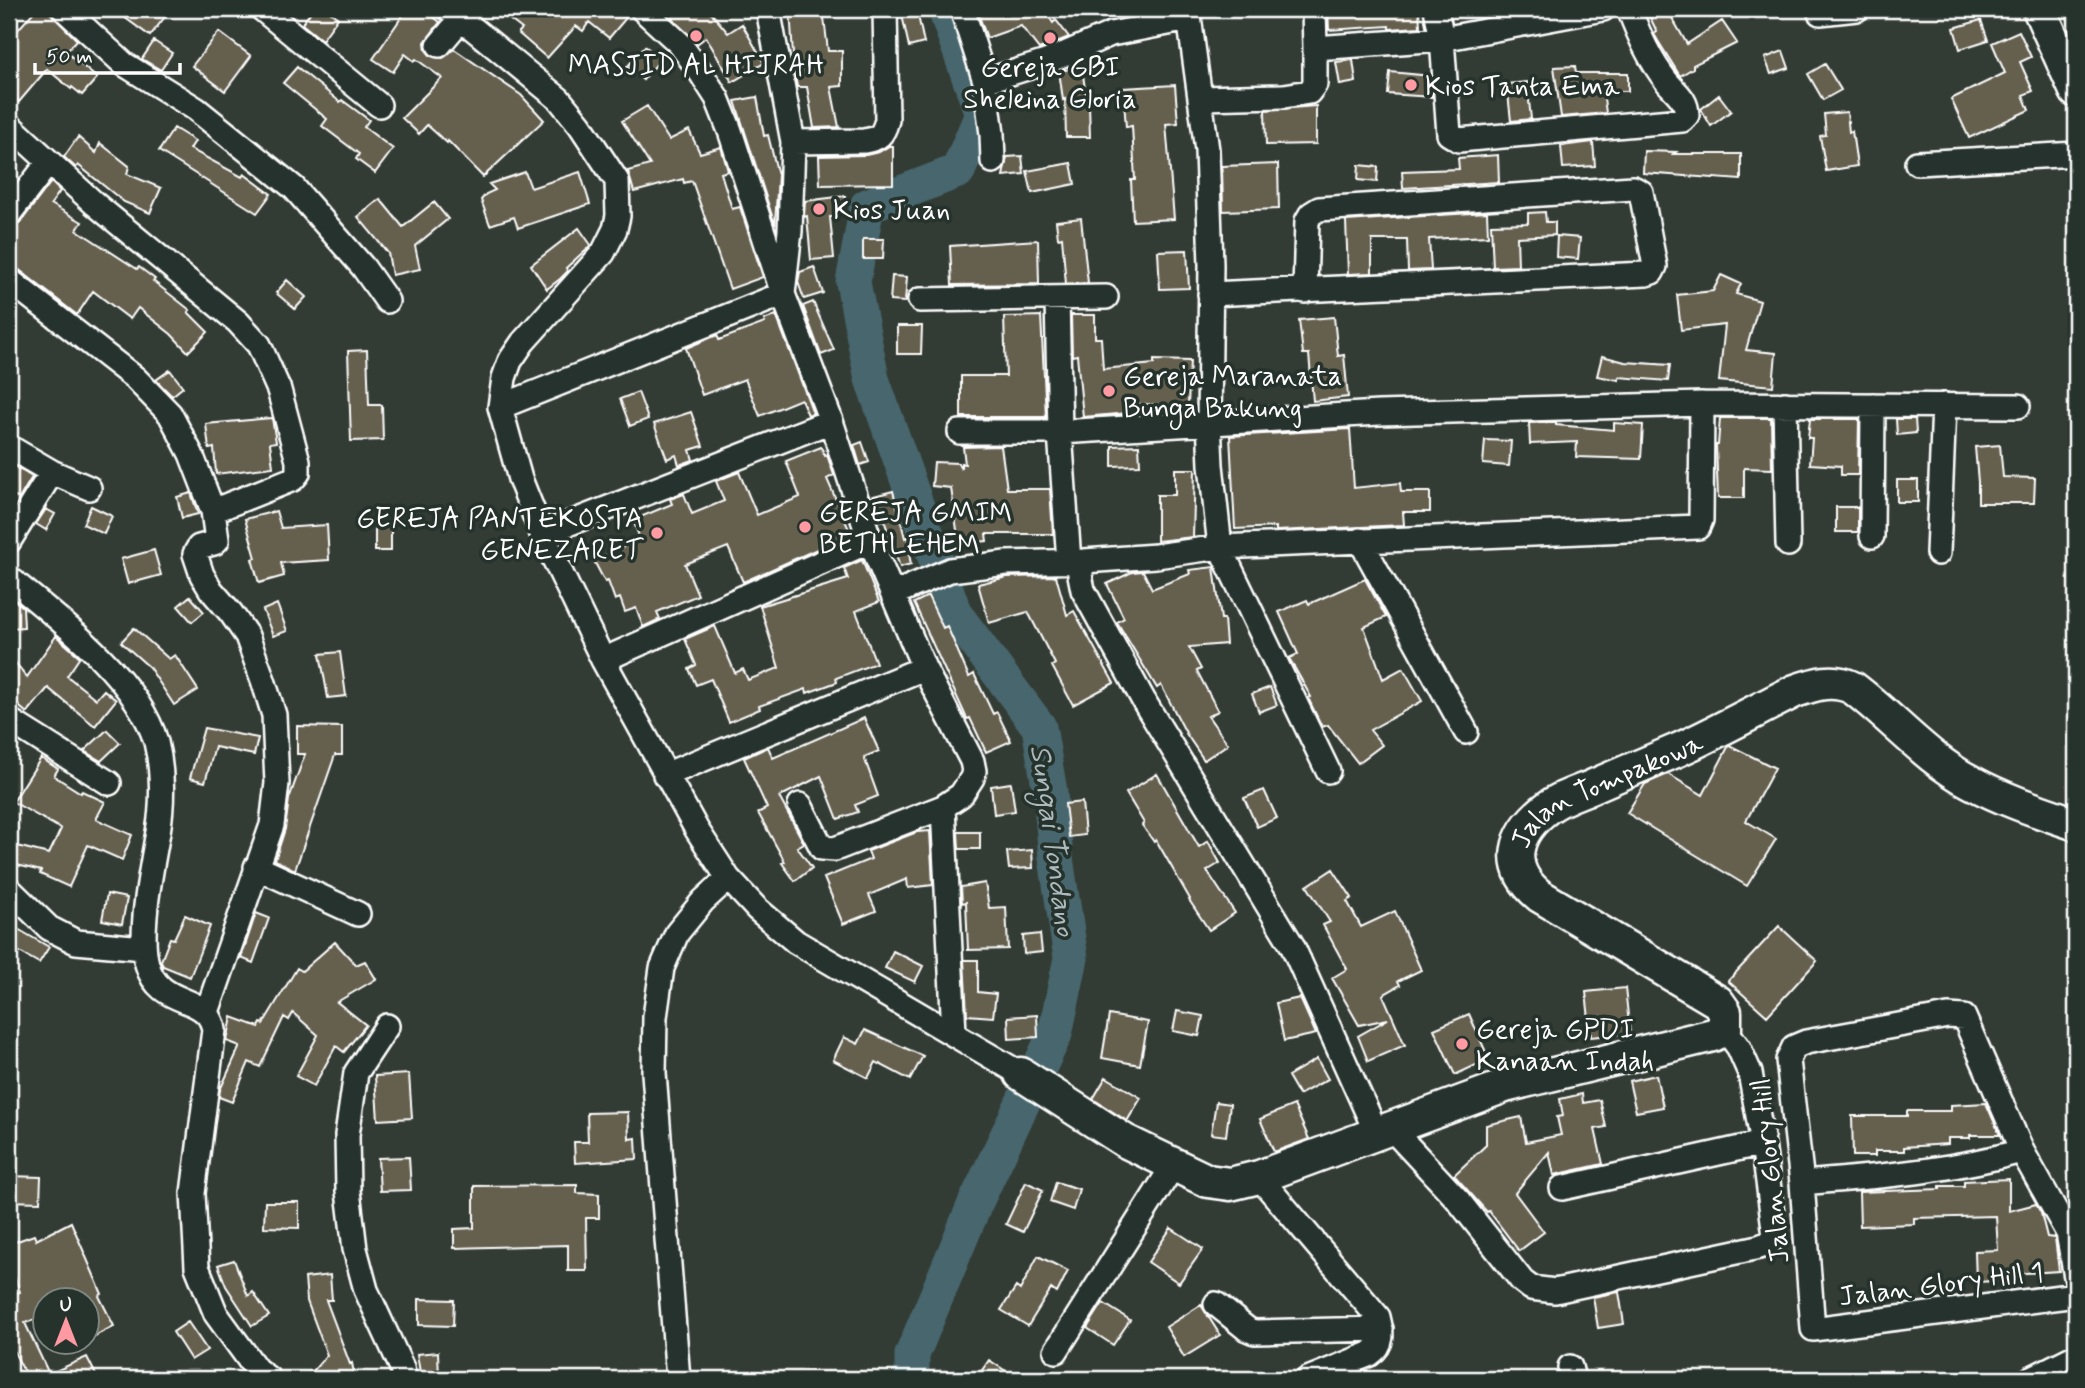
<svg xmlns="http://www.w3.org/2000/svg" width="2085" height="1388" viewBox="0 0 2085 1388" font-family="Mynerve,sans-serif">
	<rect width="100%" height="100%" fill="#333c34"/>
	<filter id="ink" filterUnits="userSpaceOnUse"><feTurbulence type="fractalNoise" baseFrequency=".0143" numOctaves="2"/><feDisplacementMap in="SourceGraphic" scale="14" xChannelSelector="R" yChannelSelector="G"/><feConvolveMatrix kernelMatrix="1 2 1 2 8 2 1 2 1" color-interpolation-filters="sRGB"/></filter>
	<g filter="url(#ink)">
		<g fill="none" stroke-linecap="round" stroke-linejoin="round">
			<!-- river -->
			<path stroke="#47666d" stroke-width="35" d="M912,1379V1355L974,1206L1055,1034L1071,958L1056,858L1050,792L1039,727L955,614L872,379L853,282L867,206L958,171L982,114L945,9"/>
		</g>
		<!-- building -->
		<path fill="#655e4e" stroke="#fff" stroke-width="2" d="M36,9H46L77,40L66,52L97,78L82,95L72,87L71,89L47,69L19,102L9,93V40Z
			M113,9H171L150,36Z
			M313,9H326L338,18L322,40L302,24Z
			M407,9H423L440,22L425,42L426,50L431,56L443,58L454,49L521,95L544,120L483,177L448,141L447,143L427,125L419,134L402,118L442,78L416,59L414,61L405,54L393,72L373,59Z
			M496,9H614L626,18L609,38L589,22L583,31L576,26L547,58L518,33L522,29Z
			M662,9H708L728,33L742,24L764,63L732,82L706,37L697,44Z
			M790,9H823L828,51H842V86L831,87L839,127L814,128L807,87H797L794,70Z
			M998,9H1044L1053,23L1056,20L1069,37L1039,49L1021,26L987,38L979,16Z
			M1119,9H1158L1124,17Z
			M1328,9H1419L1420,27L1389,29V26L1329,30Z
			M1646,9H1667L1687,44L1722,21L1737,43L1693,65V68L1680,76L1658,41L1654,34L1657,32Z
			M917,11L924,43L909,47L902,15Z
			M1981,20L1988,40L1960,49L1954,28Z
			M2019,31L2031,57L2020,62L2033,91L2023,95L2029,110L1969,138L1951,99L2005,73L1992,43Z
			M219,32L251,56L225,91L192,66Z
			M154,41L172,53L161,70L142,59Z
			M645,46L661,59L643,80L627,67Z
			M1783,51L1789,68L1771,74L1765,58Z
			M1353,60L1356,82L1340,85L1336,62Z
			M1825,64L1841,90L1823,100L1808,74Z
			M1575,66L1576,73H1628V91H1603L1606,113L1561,117L1554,67Z
			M297,67L340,102L342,100L369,120L364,127L393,149L375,173L356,159L359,154L322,126L327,119L283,83Z
			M1082,67L1087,104H1089L1090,137H1066L1065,99L1063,100L1059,71Z
			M1390,72L1431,76L1432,97L1388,94Z
			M1527,82L1531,119L1511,121L1507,84Z
			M1175,85L1178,123L1166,124L1174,219L1133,221L1131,180H1135L1132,126L1126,127L1123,88Z
			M1719,95L1731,111L1711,126L1701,109Z
			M757,97L764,136L768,135L778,175L775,225L735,101Z
			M647,106L669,140L689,130L700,153L721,147L728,171L721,173L732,209L740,207L763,277L730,289L692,181L684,183L683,179L634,192L628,171L650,165L622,121Z
			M1316,106V144L1266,145L1265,110Z
			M1847,112L1849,132L1852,131L1857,166L1826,171L1820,136L1826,135L1824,114Z
			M174,128L195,141L190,149L242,177L244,174L271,194L257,213L159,151Z
			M78,137L96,153L100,143L129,166L127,174L161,188L150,213L124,202L78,165L76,168L64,157Z
			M1593,142L1595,166L1563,168L1561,146Z
			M889,146H893V184L820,185L819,156L866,155L879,152Z
			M1644,151L1676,152L1673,154H1741V180L1643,173Z
			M1498,155L1499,182L1403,188L1402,171L1459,169L1458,158Z
			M1022,156L1024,174L1003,176L1007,157Z
			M1071,163L1075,184L1032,193L1027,171Z
			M1278,164L1279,209L1223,211L1222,166Z
			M1359,165L1378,167L1377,182L1358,180Z
			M525,172L531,188L580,172L590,204L518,228L514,217L490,225L481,200L486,194L495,190L489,184Z
			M51,182L60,191L51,204L82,222L77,230L137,269L139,267L155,279L153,281L190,310L188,312L208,332L188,352L171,334L138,308L130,319L93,291L77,315L18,269L9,266V231L20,223Z
			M845,196L847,205L834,209L835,217H830L834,258L811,260L807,216L804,217L805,201Z
			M380,199L403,227L434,202L448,219L415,246L420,269L392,275L388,253L358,217Z
			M1487,212L1488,236L1429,239L1431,270L1408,271L1407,240H1372V273L1348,274L1346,221Z
			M1545,212L1546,222H1555V235L1517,237L1518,266L1493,267L1491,224L1528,223V213Z
			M1081,218L1088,283L1066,284L1062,237L1058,238L1056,221Z
			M579,228L591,245L566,268L568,271L560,279L547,289L531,265Z
			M1557,236L1580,238L1578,259L1556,257Z
			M863,239H884L883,259H863Z
			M1038,240L1039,284L952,285L950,246Z
			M1187,250L1189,288L1160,289L1158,251Z
			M814,267L823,293L804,299L798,282L800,272Z
			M1721,275L1741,284L1736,294L1760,301L1746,350L1776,353L1773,386L1719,381L1725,325L1681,330L1677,295L1713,291Z
			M892,276L907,277L905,302L890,301Z
			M287,280L306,297L295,309L276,293Z
			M813,302L834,350L821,355L803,306Z
			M776,315L813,413L808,415L801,399L760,416L745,379L702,395L686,348L717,335L719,340L765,323L764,320Z
			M1071,315H1095V338H1101L1103,369L1154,364V360L1190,361L1188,406L1139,404L1140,412L1083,417L1077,355L1072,356Z
			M1041,316L1046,417H961V376H1006L1004,317Z
			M1334,317L1338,356L1344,355L1348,397L1313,401L1309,354H1303L1299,320Z
			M897,326H922L921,354H897Z
			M367,350L369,405H382L383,440L351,441L348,351Z
			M1602,356L1625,362L1670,365L1668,381L1619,377V380L1597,376Z
			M170,370L183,387L172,396L156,380Z
			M638,392L648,419L630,426L620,399Z
			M691,412L703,446L690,450L693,460L679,465L676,455L667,459L654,424Z
			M272,418L276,442L270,443L273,467L216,474L214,448L209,449L206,424Z
			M1720,418H1771L1772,469L1744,468V498H1718L1716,445H1718Z
			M1810,419H1859L1858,475H1841V466L1810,464L1812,438H1808Z
			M1896,419H1915L1916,433L1897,435Z
			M1556,422V425L1614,430V423L1643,425L1641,459L1576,457L1577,442L1530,444L1529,423Z
			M1350,429L1354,488L1400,483L1401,492H1430V512H1403L1404,525L1276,531V527L1235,529L1230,436Z
			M1485,440L1511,441L1509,466L1483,464Z
			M862,442L869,462L860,465L854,445Z
			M1139,445L1140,465L1112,466V446Z
			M2000,445L2003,477L2035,478L2034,503H1978V482L1975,447Z
			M1001,446L1007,489H1050L1053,534H986L987,541L959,544L951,488L932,486L934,462L958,463L961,469V463L965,464L963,447Z
			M821,447L825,456L827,455L834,475L827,479L851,534L743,582L728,547L685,564L698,595L657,612L660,619L643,627L636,608L625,612L620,598L615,600L608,581L605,582L594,561L640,539L633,520L672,504L670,499L684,494L692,514L724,501L716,481L739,472L757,515L800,497L786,461Z
			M9,463L32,477L19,499L9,494Z
			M1175,469H1195L1193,537L1157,541V495H1175Z
			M1897,480H1918V502H1897Z
			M893,491L905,538L908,537L913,552L909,554L911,564L900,567L884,520L878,521L870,497Z
			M191,493L198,514L182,518L177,497Z
			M91,506L112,516L104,534L83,524Z
			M1836,507H1858V532H1836Z
			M46,509L55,514L46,530L36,524Z
			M276,511L281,528L327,525L329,560L281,563L284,576L259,583L252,559L256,558L245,519Z
			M375,524H391V551H375Z
			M154,550L161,575L128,584L121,559Z
			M862,560L879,602L856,611L876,663L836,678L837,682L807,693L806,689L759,706L760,709L729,722L711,679L696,685L689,669L696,665L685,639L715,626L735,673L743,669L748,680L779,668L760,606L848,579L844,568Z
			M1214,567L1221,619H1224L1226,644L1189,647L1201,669L1197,671L1218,711L1208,716L1228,744L1204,760L1187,735L1161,685L1157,688L1117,622L1124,618L1107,584L1132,572L1143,571L1152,589L1190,574L1189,570Z
			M1056,576L1067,615L1074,611L1114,683L1073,705L1052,666L1055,664L1028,612L989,623L978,584L1007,577Z
			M1365,579L1386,617L1364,627L1383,679L1403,668L1422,701L1370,730L1382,745L1358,763L1328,725L1322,727L1308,698L1311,697L1289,658L1298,654L1279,612L1307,600L1309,604Z
			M9,596L23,607L24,627L9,628Z
			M190,596L204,612L192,622L178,606Z
			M928,596L943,628L947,626L969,677L974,674L993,714L997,712L1011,741L986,752L970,718L967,719L914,603Z
			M277,604L287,631L273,636L263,610Z
			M134,628L169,659L175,655L198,690L174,705L149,667L121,642Z
			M56,636L80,657L67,676L96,699L104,690L116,700L95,726L48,688L27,713L9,698V655L27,677Z
			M340,652L346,696L328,698L320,654Z
			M1270,687L1277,705L1259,712L1252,694Z
			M864,718L879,751L864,757L878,796L855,805L858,812L838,819L821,776L779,797L804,843L797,847L812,868L795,881L782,863L785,862L758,813L767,808L744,758L768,747L773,758Z
			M297,726L342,727V755H335L295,870L275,860L285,829L289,799L305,754H297Z
			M204,728L258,738L254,755L215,747L205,782L190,778Z
			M107,730L120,743L101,761L84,751Z
			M1729,745L1775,768L1746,821L1776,839L1747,886L1627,813L1645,784L1668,774L1703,795Z
			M41,758L58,769L54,776L81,793L82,791L105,802L96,819L132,835L122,860L88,845L69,887L40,874L41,871L9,863V844L49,854L61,829L13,802Z
			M1157,774L1199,847L1208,841L1220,863L1207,871L1235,913L1209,930L1189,900L1190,899L1156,840L1154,842L1142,825L1144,823L1126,793Z
			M1011,783L1015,811L994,814L991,786Z
			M1264,790L1277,818L1257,827L1244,798Z
			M1082,802L1085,835L1069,837L1065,804Z
			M930,831L933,885L908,888L907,879L869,895L876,911L843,924L824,878L871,859L868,851L917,832Z
			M958,832H980V849H959Z
			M1032,850L1033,868L1009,869L1007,852Z
			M1333,869L1352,898L1347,901L1361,927L1395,911L1421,970L1398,981L1400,985L1383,995L1405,1045L1368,1061L1358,1036L1388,1019L1359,1025L1332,978L1347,969L1323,925L1330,922L1307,886Z
			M985,883L989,908L1006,907L1008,949L968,950L966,902L962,903L961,887Z
			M107,894L127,898L122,924L102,920Z
			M256,913L269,918L253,963L241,958Z
			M185,915L210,926L190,977L163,966L161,961L170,938L174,939Z
			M9,924L49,947L39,963L9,946Z
			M1779,926L1817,961L1767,1016L1728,981Z
			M1040,934L1042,952L1024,954L1023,936Z
			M335,942L356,965L365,961L376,979L337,1002L366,1025L344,1052L336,1046L314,1086L296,1076L318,1035L293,1013L289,1020L284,1017L260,1067L249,1062L232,1102L219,1097L220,1090L240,1046L227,1041L232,1017L259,1027L261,1023L263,1024L297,968L302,971Z
			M893,951L923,966L915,982L885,968Z
			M964,960H978V992L996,994L993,1017L967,1015Z
			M1625,988L1630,1033L1591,1037L1586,992Z
			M1300,998L1316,1034L1284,1041L1276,1003Z
			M1177,1011L1203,1016L1199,1036L1173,1031Z
			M1469,1014L1489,1059L1455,1075L1434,1029Z
			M1037,1015L1038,1037L1009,1039L1008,1017Z
			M1109,1015L1148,1022L1140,1065L1102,1058Z
			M865,1030L923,1056L910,1080L876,1062L868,1078L833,1060L844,1037L858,1044Z
			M1317,1059L1328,1079L1299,1095L1288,1076Z
			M409,1074L412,1118L378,1120L375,1076Z
			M1656,1075L1663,1107L1636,1112L1629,1081Z
			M1106,1077L1141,1098L1127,1121L1093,1099Z
			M1582,1094L1583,1103L1600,1100L1606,1127L1595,1129L1603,1164L1554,1175L1549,1152L1515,1193L1544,1232L1519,1251L1489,1211L1487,1212L1454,1175L1486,1145V1125L1521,1117L1526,1142L1561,1135L1557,1117L1563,1116L1560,1099Z
			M1216,1102L1230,1104L1226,1136L1211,1134Z
			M1986,1103L2000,1135H1970V1138H1948V1144L1904,1147V1151H1875V1156H1853L1852,1116H1907V1111H1951V1105Z
			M1294,1105L1309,1139L1274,1152L1260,1119Z
			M628,1112L629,1139L636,1138L637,1159L575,1163L574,1142H588L587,1113Z
			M409,1157L411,1190L380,1191L378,1158Z
			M9,1176L41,1177L40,1202L9,1201Z
			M2009,1179V1211L2036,1204L2041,1213L2047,1237L2055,1238L2059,1271L1995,1275L1996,1281L1976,1282L1975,1251L1998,1250L1996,1216L1914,1218V1224L1860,1226L1859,1192L1940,1189V1186H1964V1181Z
			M1026,1182L1043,1190L1023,1232L1006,1224Z
			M1056,1182L1079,1189L1073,1210L1050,1202Z
			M577,1185V1193L599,1194V1218H586L587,1271H568V1245L454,1248V1229L474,1228V1186Z
			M265,1202H299V1228L264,1227Z
			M71,1222L102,1294L99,1296L114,1326L93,1337L88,1327V1300H46V1316L25,1323L49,1374L87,1357L98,1379H28L9,1342V1288L12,1295L20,1292L9,1261V1244L34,1235L36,1240Z
			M1171,1228L1203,1249L1179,1283L1148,1262Z
			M1038,1256L1068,1271L1057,1293L1051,1289L1028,1326L1001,1310L1016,1287L1020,1290Z
			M234,1260L248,1296L253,1292L269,1316L252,1326L226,1286L218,1265Z
			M330,1275L332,1300H326L350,1364L352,1363L355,1379H306L309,1372L313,1371L327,1355L307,1301L305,1278Z
			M1619,1292L1624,1324L1598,1328L1593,1297Z
			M419,1299L454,1300L453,1326L419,1325Z
			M1103,1303L1130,1320L1113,1345L1087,1328Z
			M1201,1305L1220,1335L1184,1357L1166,1327Z
			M188,1322L207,1350L191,1360L173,1332Z
			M438,1352L439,1379H421L417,1354Z
			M989,1360L1018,1379H976Z"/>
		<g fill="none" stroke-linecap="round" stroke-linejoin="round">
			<!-- street casing -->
			<g stroke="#fff" stroke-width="28">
				<path id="street" d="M64,9L124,64L196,109L294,188L363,267L387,301
					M262,9L379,105
					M449,9L559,99L580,125L617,181L618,216L615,229L603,253L523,342L510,361L504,378L500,407L520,479L542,534L603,660L697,830L728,878L757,909L796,942L1021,1074
					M962,9L985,81L992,134L993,161
					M1188,9L1207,150L1211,265L1209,422L1211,465L1220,547L1156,556L1084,561L1080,575L1083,590L1145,703L1292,945L1377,1134
					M1314,9L1315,48
					M1436,9L1442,39L1449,134L1459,140L1682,120L1687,115C1687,100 1677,93 1668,83C1650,61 1639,35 1629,9
					M1820,13L1857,9
					M439,45L461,19
					M985,81L1046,62L1111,34L1189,19
					M1201,98L1284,96L1309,92L1315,84V48L1442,39L1603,9
					M9,125L95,204L238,322L259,345L279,390L298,461V473L293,479L213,511
					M793,142L864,141C879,139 883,135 887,120L885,9
					M1917,163L2076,154
					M9,214L49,162
					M9,280L135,378L170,414L191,454L213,511L217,540L214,543L199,547L195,554L202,575L211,590L231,613L247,636L263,680L274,715L277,783L272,825L207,1012
					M1210,294L1646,274L1652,272L1655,266L1641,192L1633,188L1319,209L1311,214L1307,221L1305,291
					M1057,299L1060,432L1069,562
					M920,300L1106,297
					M1785,404L1788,544
					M500,407L783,294L730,131L717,98L699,70L679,43L642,9
					M960,432H1060L1379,413L1702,404L2018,406
					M9,447L52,472L89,488
					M542,534L831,421L783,294L790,231L793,142L768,9
					M1872,536L1873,405
					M1360,540L1466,732
					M9,541L52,472
					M1938,553L1944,405
					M9,578C58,618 138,679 156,742C163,770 163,804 158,832C152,866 138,932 147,964C159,1010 209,992 214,1030L193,1193L197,1267L216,1314L256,1369L269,1379
					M893,594L950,570L1006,563L1084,561
					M603,660L870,541L831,421
					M9,720L109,783
					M1328,771L1220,547L1698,527L1701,520L1702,404
					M665,775L924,668
					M800,805L822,848L835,849L943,807L961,795L972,778L974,771L972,761L924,668L870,541
					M943,807L954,1033
					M256,867L358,914
					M9,889L49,928L76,942L144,948
					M387,1026L356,1073L347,1135L348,1191L355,1249L366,1290L402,1368L404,1379
					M1391,1128L1458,1200L1522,1281L1531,1288L1555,1291L1759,1247L1769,1243L1775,1236L1763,1143L1750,1073L1739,1048L1725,1029
					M1259,1177L1378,1317C1382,1333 1384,1344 1370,1354L1308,1379
					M1802,1183C1880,1176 1945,1172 2022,1151
					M1562,1188L1763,1143
					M2076,1277L2068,1233L2022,1151L1964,1017L1948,1016L1806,1042L1794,1047L1788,1060L1802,1183L1813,1329L2076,1295
					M1216,1304L1247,1329L1254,1332L1381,1329
					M1056,1351L1173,1166
					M1570,1367L1573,1379
					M678,1379L654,1073L655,1017L662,968L677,933L703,901L728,878
					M2030,1379L2076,1356"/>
			</g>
			<!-- secondary casing -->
			<g stroke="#fff" stroke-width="37">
				<g id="secondary">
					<path d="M2039,9L2076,91"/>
					<path id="s1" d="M1021,1074L1125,1141L1208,1181L1230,1184L1259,1177L1505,1086L1713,1035L1725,1029V1012L1718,1002L1540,896C1504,867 1514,833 1547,808C1560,798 1576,793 1591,787C1620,774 1650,762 1680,749C1719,731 1757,710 1795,691C1815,684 1833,678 1853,688C1893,718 1927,759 1971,782C2004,800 2041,812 2076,824"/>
				</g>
			</g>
			<!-- street -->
			<use href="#street" stroke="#26332d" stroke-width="23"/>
			<!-- secondary -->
			<use href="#secondary" stroke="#26332d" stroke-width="32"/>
		</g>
	</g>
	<!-- markers -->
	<g fill="#ff9aa2" stroke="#26332d" stroke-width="2.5">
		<circle cx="696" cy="36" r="7"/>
		<circle cx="1050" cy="38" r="7"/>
		<circle cx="1411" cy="85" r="7"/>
		<circle cx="819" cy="209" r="7"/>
		<circle cx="1109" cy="391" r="7"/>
		<circle cx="805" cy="527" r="7"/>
		<circle cx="657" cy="533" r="7"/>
		<circle cx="1462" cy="1044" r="7"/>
	</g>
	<g text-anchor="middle" stroke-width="7" stroke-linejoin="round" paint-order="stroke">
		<!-- poi labels -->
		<g font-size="28" fill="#fff" stroke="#26332d" text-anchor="start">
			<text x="696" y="74" text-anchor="middle">MASJID AL HIJRAH</text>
			<text x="1050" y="76" text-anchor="middle">Gereja GBI<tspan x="1050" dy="32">Sheleina Gloria</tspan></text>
			<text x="1425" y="95">Kios Tanta Ema</text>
			<text x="833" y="219">Kios Juan</text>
			<text x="1123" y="385">Gereja Maranata<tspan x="1123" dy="32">Bunga Bakung</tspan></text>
			<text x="819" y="521">GEREJA GMIM<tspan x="819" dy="32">BETHLEHEM</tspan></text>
			<text x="643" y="527" text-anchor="end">GEREJA PANTEKOSTA<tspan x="643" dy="32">GENEZARET</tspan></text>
			<text x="1476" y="1038">Gereja GPDI<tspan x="1476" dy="32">Kanaan Indah</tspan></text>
		</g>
		<!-- street labels -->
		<g font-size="28" fill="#fff" stroke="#26332d">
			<text dy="10" stroke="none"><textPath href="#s1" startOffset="1160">Jalan Tompakowa</textPath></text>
			<text transform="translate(1769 1171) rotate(-96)" y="10">Jalan Glory Hill</text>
			<text transform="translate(1941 1283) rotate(-7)" y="10">Jalan Glory Hill 1</text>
		</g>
		<!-- water labels -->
		<g font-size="30" font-style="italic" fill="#acbabd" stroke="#26332d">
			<text transform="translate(1054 840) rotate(82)" y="10">Sungai Tondano</text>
		</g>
	</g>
	<!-- margin -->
	<rect width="2085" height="1388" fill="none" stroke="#26332d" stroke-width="35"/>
	<rect x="18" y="18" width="2050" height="1353" fill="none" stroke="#fff" stroke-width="2.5" filter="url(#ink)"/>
	<!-- north arrow -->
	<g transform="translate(66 1321)"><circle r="33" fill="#26332d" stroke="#7d8581" stroke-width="2"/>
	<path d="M0-5L12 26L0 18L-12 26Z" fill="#ff9aa2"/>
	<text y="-10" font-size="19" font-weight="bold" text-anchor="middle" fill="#ffffff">U</text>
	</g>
	<!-- scale -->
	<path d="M35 63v10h145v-10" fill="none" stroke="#ffffff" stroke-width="3.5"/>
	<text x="46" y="63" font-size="21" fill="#ffffff" stroke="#26332d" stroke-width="5" paint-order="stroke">50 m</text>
</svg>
